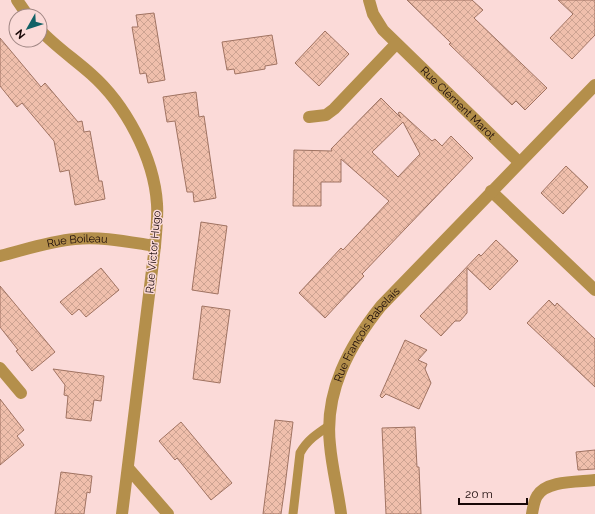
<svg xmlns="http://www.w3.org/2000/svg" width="595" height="514" viewBox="0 0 595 514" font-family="Raleway,sans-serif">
	<defs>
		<pattern id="building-cross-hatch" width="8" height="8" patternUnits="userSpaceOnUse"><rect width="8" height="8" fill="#f0bfac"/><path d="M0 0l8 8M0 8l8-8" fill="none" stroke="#cda392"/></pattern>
	</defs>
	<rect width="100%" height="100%" fill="#fbdad8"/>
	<!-- building -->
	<path fill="url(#building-cross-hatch)" stroke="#a07362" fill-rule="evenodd" d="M407,0H472L483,10L474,18L547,88L525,110L516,101L512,105L449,44L451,43Z
		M558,0H595V35L572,59L550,38L573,14Z
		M154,13L165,80L148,83L146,73L140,74L132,27H138L136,15Z
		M325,31L349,54L319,86L295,63Z
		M272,35L277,64L265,66V69L235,74L234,69L227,70L222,42Z
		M0,38L41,87L45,83L78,122L82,121L84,132L90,131L99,181H102L105,199L75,205L69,170L60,172L54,141L22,103L17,107L0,86Z
		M196,92L199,117L204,116L216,198L194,202L193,192H187L175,121L167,122L163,97Z
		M381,98L401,118L398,113L400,112L432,141L435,139L442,146L451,136L473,158L362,274L364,276L325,318L299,293L341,248L343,250L389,201L341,159V182H321V206H293L294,150L332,151L331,149ZM403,122L420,154L398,177L372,152Z
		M566,166L588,187L563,214L541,193Z
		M201,222L227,226L218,294L192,290Z
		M496,240L518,261L490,290L467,268V313L460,321H455L441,336L420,316L479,254L481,256Z
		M101,268L119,290L86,317L79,309L72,315L60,302Z
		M0,286L55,352L32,371L16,351L18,350L0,327Z
		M549,300L555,306L557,303L595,339V387L527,323Z
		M202,306L230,310L220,383L193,379Z
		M405,340L427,350L418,360L427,364L425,369L431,383L419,409L386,394L382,398L380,396Z
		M53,369L104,376L101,401L94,400L91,421L66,418L68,396L64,395L65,385Z
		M0,399L24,430L17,436L24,445L0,465Z
		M275,420L293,422L285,486L281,514H263Z
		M181,422L232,483L211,500L177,458L175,460L159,441Z
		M415,427L417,467H419L421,514H386L382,428Z
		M595,450V469L578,470L576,452Z
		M61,472L92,476L90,493L87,492L84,514H55Z"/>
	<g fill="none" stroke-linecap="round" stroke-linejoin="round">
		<!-- lane -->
		<path stroke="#b48f4b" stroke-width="9" d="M293,514L300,453C307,440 318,433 330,425"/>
		<!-- street -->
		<g stroke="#b48f4b" stroke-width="12">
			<path d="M17,0L28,16"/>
			<path id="s1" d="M369,0L373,14L383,30L519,162"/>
			<path d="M40,30C55,46 74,59 91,74C125,104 154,157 157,204C158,218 156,232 155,246L122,514"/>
			<path d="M309,117L326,115L334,109L396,44"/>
			<path d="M491,191L595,290"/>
			<path id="s2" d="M0,256C24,250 50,241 75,239C101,236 129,242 155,246"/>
			<path d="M0,368L21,393"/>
			<path d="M128,468L168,514"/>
			<path id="s3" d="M341,514C338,491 332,468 330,445C324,392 349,346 381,306L595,85"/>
			<path d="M532,514C533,508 534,501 537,496C546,480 579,482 595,480"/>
		</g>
	</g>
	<g text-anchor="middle" stroke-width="3" stroke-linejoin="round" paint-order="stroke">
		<!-- street labels -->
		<g font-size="11" fill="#180707" stroke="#fbdad8">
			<text dy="4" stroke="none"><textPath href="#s1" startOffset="138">Rue Clément Marot</textPath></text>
			<text dy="4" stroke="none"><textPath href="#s2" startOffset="79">Rue Boileau</textPath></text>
			<text transform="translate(153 252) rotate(-85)" y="4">Rue Victor Hugo</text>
			<text dy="4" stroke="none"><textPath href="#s3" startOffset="190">Rue François Rabelais</textPath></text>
		</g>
	</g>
	<!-- north arrow -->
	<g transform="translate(28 28) rotate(231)"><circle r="19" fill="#fbdad8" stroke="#a08684"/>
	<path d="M0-3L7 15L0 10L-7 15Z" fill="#126267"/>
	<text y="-6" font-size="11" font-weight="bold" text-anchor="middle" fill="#180707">N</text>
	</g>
	<!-- scale -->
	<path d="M459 498v6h68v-6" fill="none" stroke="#180707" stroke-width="2"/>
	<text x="465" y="498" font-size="12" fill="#180707" stroke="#fbdad8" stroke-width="3" paint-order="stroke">20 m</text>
</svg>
